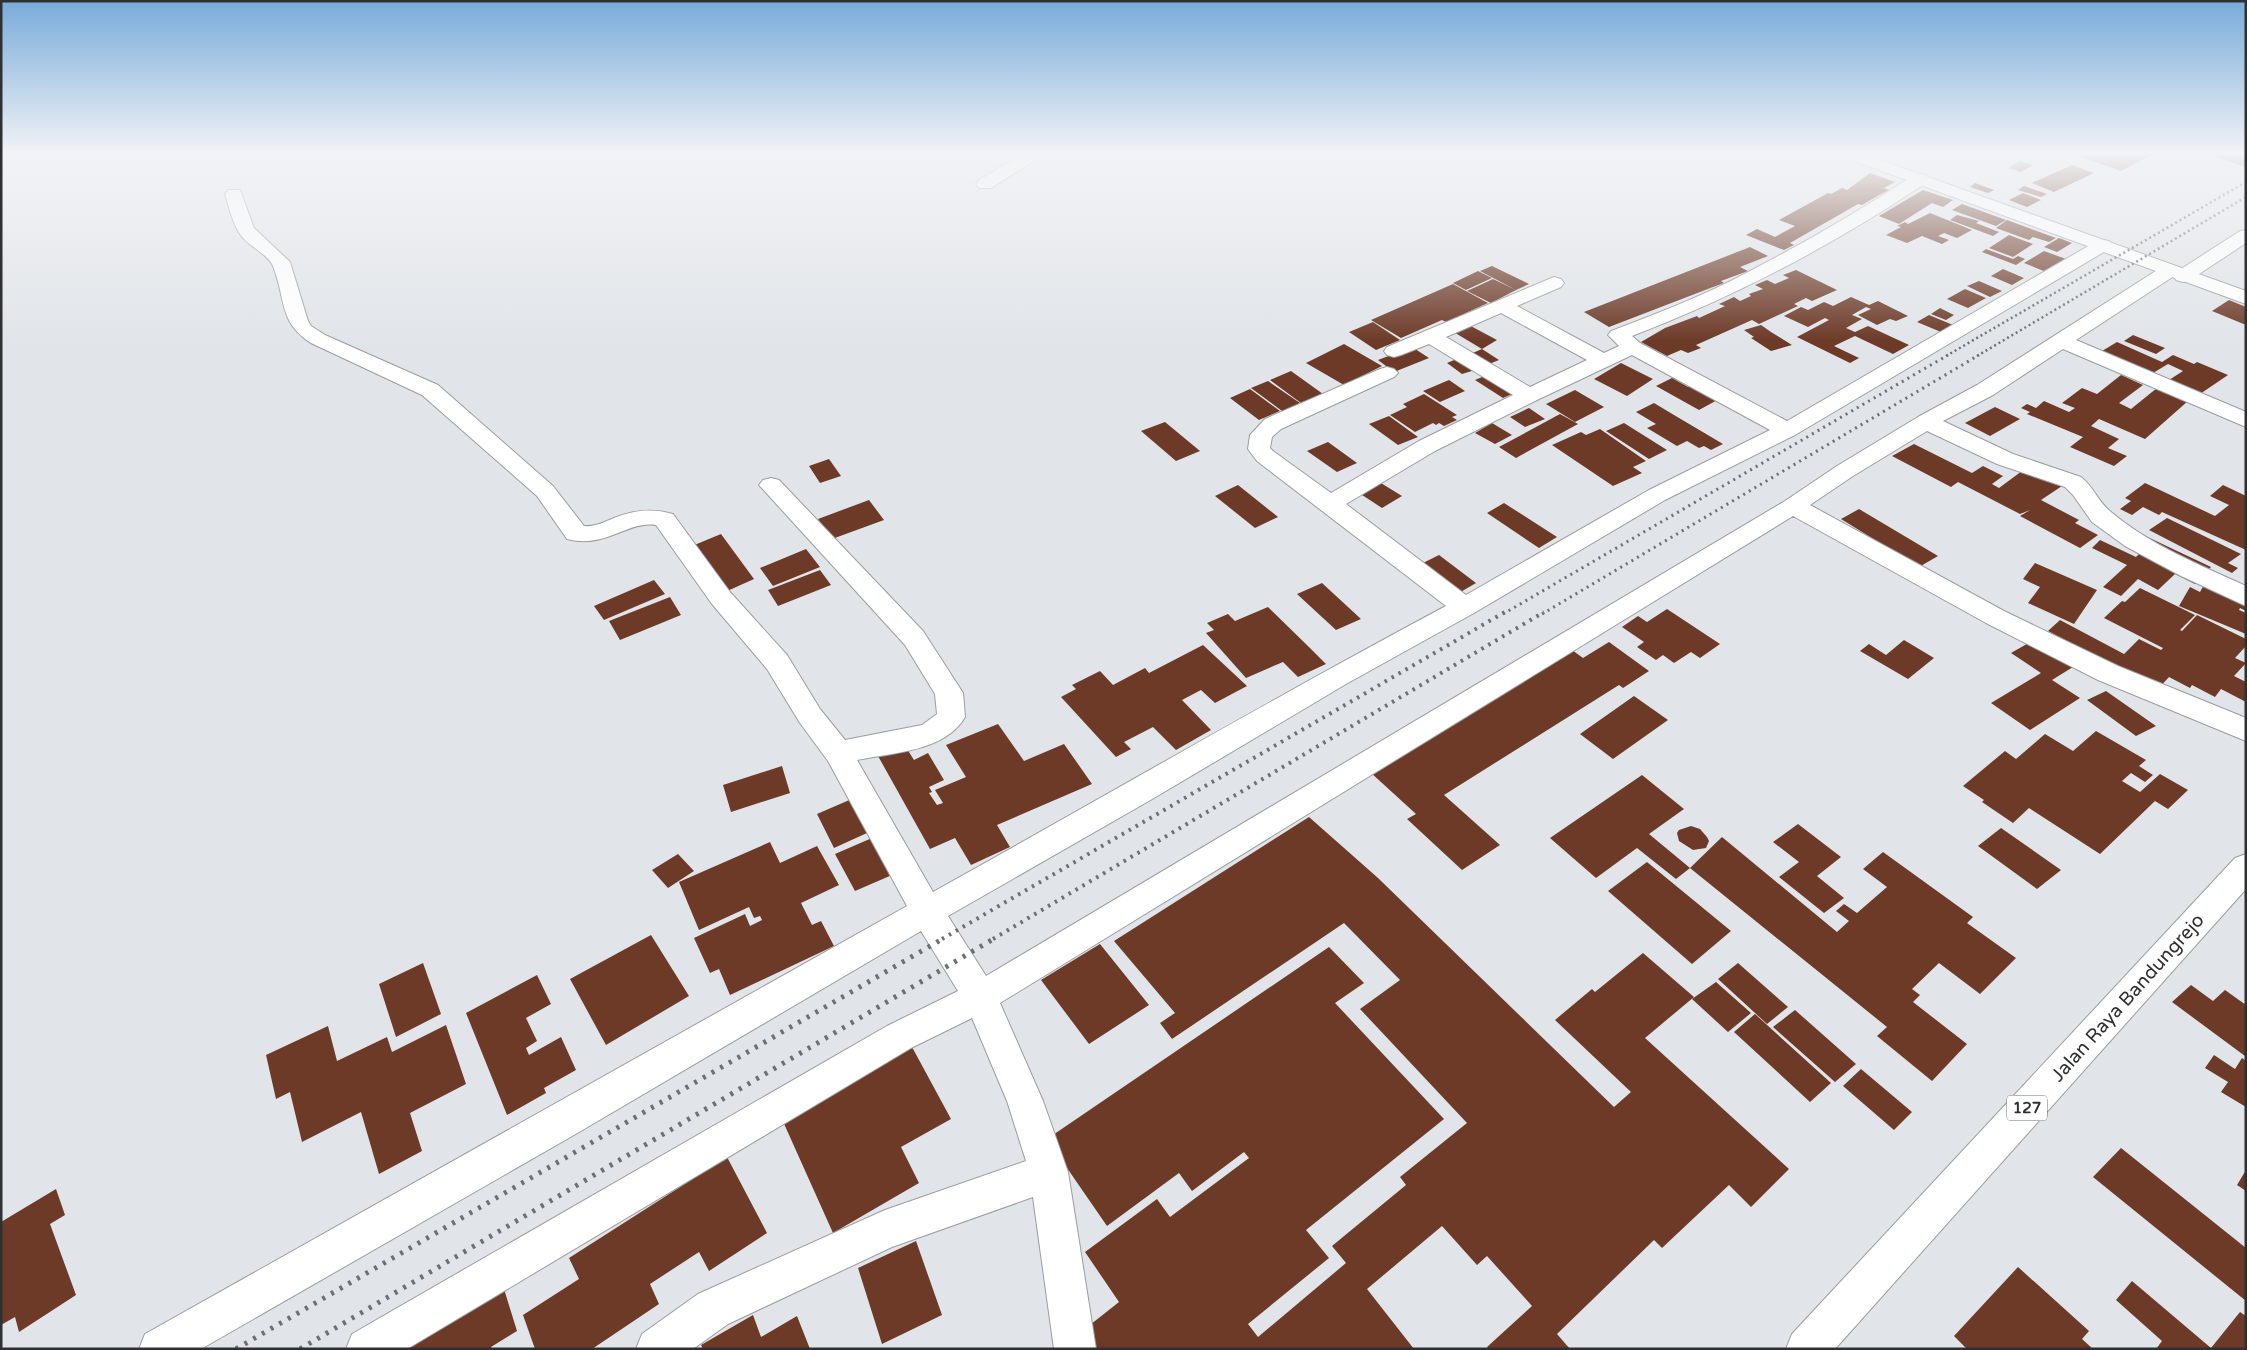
<svg xmlns="http://www.w3.org/2000/svg" width="2247" height="1350" viewBox="0 0 2247 1350" font-family="'Varela Round',sans-serif">
	<rect width="100%" height="100%" fill="#e1e5e9"/>
	<!-- building -->
	<path fill="#6c3a27" d="M2070,153H2156L2121,171Z
		M2202,153H2246V167Z
		M2020,161L2033,165L2021,172L2008,168Z
		M2072,165L2094,173L2054,192L2032,183Z
		M1870,173L1895,182L1884,188L1889,190L1879,195L1862,205L1858,204L1790,243L1794,245L1784,250L1746,235L1757,229L1775,237L1795,226L1779,220L1828,193L1831,194L1842,188L1847,190Z
		M1975,183L1994,190L1988,193L1970,187Z
		M2024,186L2047,194L2041,197L2018,190Z
		M1923,190L1953,200L1943,207L1932,203L1899,224L1879,216Z
		M2023,193L2041,200L2027,207L2009,200Z
		M1962,204L2006,220L1996,226L1952,210Z
		M1930,213L1972,230L1957,238L1944,233L1938,236L1949,240L1942,244L1922,236L1907,243L1886,235L1901,227L1897,226L1905,222L1908,224Z
		M1957,215L1979,221L1976,223L1999,232L1993,236L1950,220Z
		M2007,220L2056,238L2049,242L2033,237L2029,240L1996,228Z
		M2009,235L2033,244L2013,257L1989,248Z
		M2059,238L2072,243L2057,252L2044,247Z
		M1750,247L1768,256L1740,267L1748,271L1721,281L1724,283L1713,287L1609,327L1584,312Z
		M1986,249L2013,259L2018,256L2025,259L2016,265L1982,252Z
		M2044,251L2066,259L2046,272L2024,263Z
		M1492,266L1529,284L1516,290L1480,271Z
		M2003,269L2024,278L2012,285L1991,276Z
		M1796,270L1837,290L1812,301L1806,298L1794,304L1798,306L1759,324L1752,320L1696,345L1701,348L1688,353L1681,350L1667,356L1641,342L1665,328L1697,316L1699,318L1725,306L1719,304L1734,297L1740,301L1751,296L1749,294L1763,289L1755,285L1767,280L1775,284L1789,278L1783,275Z
		M1478,271L1492,278L1466,290L1453,283Z
		M1493,279L1516,290L1491,303L1467,291Z
		M1979,281L2002,291L1990,297L1967,286Z
		M1453,284L1488,303L1446,322L1442,320L1401,338L1371,320Z
		M1965,289L1986,298L1968,308L1947,299Z
		M1851,297L1869,305L1878,301L1908,316L1896,321L1890,319L1877,325L1858,315L1871,309L1866,307L1852,315L1862,319L1846,328L1855,332L1868,326L1909,345L1893,354L1855,336L1834,346L1859,358L1850,363L1797,337L1829,320L1825,318L1808,327L1784,316L1801,307L1808,310L1824,302L1833,306Z
		M2229,300L2246,307V325L2212,311Z
		M1940,308L1954,315L1946,320L1931,314Z
		M1929,315L1953,325L1941,332L1917,322Z
		M1373,322L1400,340L1376,350L1349,332Z
		M1467,324L1497,340L1482,349L1452,331Z
		M1761,325L1771,332L1792,345L1771,351L1751,338L1754,337L1744,330Z
		M2133,335L2165,348L2156,354L2124,341Z
		M2117,342L2162,362L2173,355L2194,364L2197,362L2228,375L2200,394L2169,380L2183,371L2168,364L2153,373L2102,351Z
		M1344,344L1382,366L1344,385L1306,363Z
		M1412,347L1429,358L1394,372L1378,360Z
		M1482,349L1499,360L1484,366L1468,355Z
		M1459,358L1475,370L1462,374L1447,363Z
		M1621,363L1653,379L1627,396L1594,379Z
		M1291,371L1323,394L1301,403L1270,380Z
		M1487,375L1514,393L1503,398L1475,380Z
		M2121,375L2143,385L2119,403L2131,409L2157,388L2188,401L2145,439L2099,419L2091,426L2119,439L2108,448L2127,456L2114,466L2070,447L2083,437L2027,414L2030,412L2021,408L2027,404L2036,408L2044,401L2069,412L2075,408L2062,403L2082,388L2097,394Z
		M1672,378L1688,387L1695,384L1721,398L1699,410L1656,386Z
		M1449,380L1465,391L1440,402L1423,391Z
		M1268,381L1300,403L1282,411L1251,388Z
		M1250,389L1280,411L1259,420L1230,398Z
		M1575,390L1604,407L1575,422L1546,404Z
		M1424,394L1457,415L1452,417L1457,420L1444,426L1439,423L1436,425L1433,423L1415,432L1390,415L1407,407L1403,404Z
		M1654,403L1674,415L1723,444L1711,450L1704,446L1699,448L1687,441L1677,446L1647,428L1656,424L1636,412Z
		M1995,407L2020,419L1990,436L1965,423Z
		M1529,408L1545,419L1525,427L1510,417Z
		M1560,414L1578,424L1516,458L1499,447Z
		M1389,416L1418,437L1398,445L1369,424Z
		M1165,422L1200,451L1176,461L1141,431Z
		M1492,423L1512,435L1495,444L1475,433Z
		M1624,423L1667,450L1649,459L1606,431Z
		M1600,429L1646,461L1633,467L1642,473L1613,486L1552,445L1581,432L1586,435Z
		M1328,442L1357,463L1337,472L1307,451Z
		M1914,444L1972,473L1983,466L2003,476L1992,484L1999,488L2026,468L2062,486L2041,500L2079,520L2075,523L2098,535L2080,548L2020,516L2030,510L2020,514L1958,482L1951,487L1892,456Z
		M829,459L841,476L820,483L809,466Z
		M1376,480L1402,496L1382,508L1356,491Z
		M2145,483L2215,516L2229,505L2210,496L2223,485L2246,496V550L2162,512L2159,515L2143,507L2132,515L2120,509L2131,501L2125,498Z
		M1238,485L1278,517L1255,528L1215,496Z
		M869,500L884,520L832,539L818,519Z
		M1504,503L1557,537L1539,548L1487,513Z
		M1859,509L1938,556L1919,567L1841,519Z
		M2167,518L2241,554L2228,563L2238,568L2232,573L2149,530Z
		M2139,533L2211,567L2195,584L2175,574L2158,590L2138,579L2121,596L2103,587L2127,565L2092,548L2100,540L2136,557L2140,553Z
		M721,534L754,579L725,592L692,546Z
		M806,549L820,567L773,586L760,568Z
		M1439,555L1476,583L1452,597L1405,572Z
		M2035,563L2097,590L2074,624L2028,603L2040,587L2023,579Z
		M820,570L831,585L778,606L768,590Z
		M2210,574L2246,588V611L2240,608L2239,610L2246,613V634L2179,606L2190,587L2200,592Z
		M654,580L665,594L604,620L594,606Z
		M1322,583L1361,619L1336,630L1297,594Z
		M2140,588L2195,615L2180,630L2182,631L2197,615L2246,639V646L2235,658L2246,663L2234,676L2246,682V702L2221,689L2215,697L2192,685L2190,688L2169,677L2158,689L2048,631L2060,620L2124,654L2139,639L2161,650L2163,648L2104,618L2122,601L2125,602Z
		M670,597L681,615L620,640L609,621Z
		M1268,607L1311,649L1326,664L1298,677L1283,662L1246,678L1206,633L1214,630L1207,623L1228,614L1235,621Z
		M1667,609L1720,644L1700,658L1691,652L1674,663L1663,655L1656,660L1637,647L1644,642L1622,627L1638,616L1647,622Z
		M1904,640L1934,658L1908,679L1860,651L1869,644L1886,655Z
		M2032,641L2073,667L2052,680L2080,698L2030,730L1991,703L2041,673L2011,653Z
		M1609,642L1649,671L1623,688L1619,685L1444,795L1500,845L1462,870L1407,819L1416,814L1370,772L1572,650L1583,658Z
		M1203,645L1247,686L1215,703L1201,690L1182,700L1211,730L1176,750L1153,727L1124,742L1131,749L1116,757L1061,697L1076,689L1072,685L1100,671L1113,685L1145,668L1149,673Z
		M2106,691L2156,726L2136,736L2087,700Z
		M1634,696L1668,720L1613,759L1580,734Z
		M998,724L1024,761L1064,744L1092,784L997,825L1010,847L971,865L955,838L930,849L878,756L907,749L914,760L928,753L944,780L929,787L932,792L929,793L937,805L943,803L935,790L966,777L946,745Z
		M2096,731L2146,760L2139,766L2153,775L2145,782L2131,773L2122,781L2140,792L2160,774L2188,790L2168,809L2155,801L2100,854L2029,808L2013,823L1982,802L1984,800L1963,786L2005,751L2016,759L2045,734L2073,751Z
		M782,766L790,793L731,812L723,785Z
		M1642,775L1684,809L1649,834L1690,868L1676,879L1637,848L1596,878L1550,838Z
		M854,798L862,813L857,815L867,833L834,848L817,814Z
		M1309,817L1378,878L1614,1107L1631,1092L1555,1020L1592,989L1595,992L1643,953L1694,997L1645,1038L1789,1169L1751,1207L1729,1185L1662,1248L1654,1240L1557,1334L1570,1349H1489L1487,1347L1532,1306L1487,1256L1477,1265L1442,1226L1367,1289L1414,1349H1092L1081,1332L1119,1302L1085,1252L1157,1199L1170,1217L1249,1158L1244,1152L1192,1191L1179,1173L1107,1226L1047,1139L1329,947L1364,983L1335,1003L1444,1119L1306,1230L1329,1258L1248,1324L1258,1337L1346,1263L1332,1246L1406,1185L1400,1177L1467,1123L1360,1009L1400,980L1344,923L1172,1039L1160,1023L1175,1013L1114,941Z
		M1798,824L1841,857L1817,876L1844,898L1824,913L1779,877L1799,862L1773,842Z
		M1691,826L1700,829L1707,837L1709,841L1706,848L1693,850L1679,841L1677,833L1679,830Z
		M2001,828L2061,870L2037,889L1978,846Z
		M1722,837L1837,932L1849,921L1836,911L1844,904L1857,913L1887,887L1863,869L1883,852L1973,917L1967,923L2016,958L1980,994L1939,963L1912,989L1920,995L1913,1002L1967,1044L1932,1081L1877,1036L1887,1027L1690,868Z
		M872,838L892,875L855,891L835,854Z
		M770,842L780,863L817,846L839,885L801,903L812,925L821,921L834,946L730,995L719,969L710,973L694,938L745,914L750,926L762,920L760,916L754,918L749,907L699,930L679,882Z
		M678,854L694,871L668,888L652,870Z
		M1647,862L1731,931L1692,964L1608,891Z
		M651,935L689,996L606,1045L570,979Z
		M1100,944L1149,1005L1089,1044L1041,980Z
		M423,963L441,1014L396,1037L379,984Z
		M1738,963L1788,1007L1767,1024L1718,979Z
		M537,975L551,1004L526,1018L537,1041L526,1048L529,1055L561,1037L576,1070L544,1088L546,1093L507,1115L466,1013Z
		M1716,982L1751,1013L1728,1032L1692,999Z
		M2191,985L2213,1001L2225,990L2246,1005L2245,1056L2172,1002Z
		M1795,1010L1856,1064L1835,1082L1773,1027Z
		M1755,1014L1831,1083L1810,1102L1734,1032Z
		M446,1025L466,1084L410,1113L422,1151L379,1174L361,1112L302,1142L290,1092L276,1099L266,1055L328,1026L337,1061L387,1037L392,1052Z
		M912,1047L951,1119L901,1147L919,1183L833,1233L781,1117Z
		M2214,1055L2235,1069L2242,1058L2246,1061V1107L2221,1092L2228,1082L2205,1068Z
		M1861,1069L1912,1112L1894,1130L1843,1086Z
		M2121,1148L2246,1248V1301L2093,1177Z
		M727,1157L767,1233L709,1271L699,1252L650,1284L659,1304L592,1349H535L523,1315L579,1279L569,1258Z
		M2246,1170V1191L2237,1185Z
		M56,1189L65,1215L50,1224L76,1295L19,1332L15,1317L1,1325V1222Z
		M916,1241L942,1315L882,1344L858,1268Z
		M2018,1267L2089,1331L2082,1339L2093,1349H1967L1954,1336Z
		M2132,1281L2211,1348L2240,1312L2246,1316V1349H2156L2162,1341L2116,1300Z
		M504,1289L517,1331L491,1347L492,1349H403Z
		M753,1315L761,1337L797,1316L810,1349H703L701,1345Z"/>
	<g fill="none" stroke-linecap="round" stroke-linejoin="round">
		<!-- minor casing -->
		<g stroke="#999da1" stroke-width="2">
			<path id="minor" d="M1025,153H1044L1042,156L991,188H979L976,184L979,180Z
				M1920,174L1926,175L1928,179L1926,183C1833,245 1737,296 1632,336L1640,343L1787,421L2097,241L2103,240L2109,241L2112,245L2109,249L1795,435L1665,500L1474,613L1346,684L1154,798L948,916L986,976L1785,501L1837,466L1918,417L1977,385L2162,267L2169,265L2176,267L2178,271L2240,231L2246,230V243L2190,280L2183,282L2176,280L2174,276L2076,340L2246,412V427L2063,349L1993,395L1943,421L2013,454L2081,477C2094,487 2098,502 2111,512C2150,545 2200,565 2246,586V606L2181,576L2125,546L2092,522L2073,495L2065,487L1997,464L1927,431L1853,476L1810,505L2004,611L2118,666L2246,718V741L2098,680L1986,623L1793,516L1000,1003L1043,1101L1068,1172L1096,1349H1054L1033,1197L892,1247L728,1324L693,1349H636L642,1334L698,1294L885,1210L1026,1161L1007,1101L972,1018L911,1048L407,1349H346L352,1334L887,1026L958,991L921,931L574,1135L201,1349H139L145,1334L907,906L828,761L800,723L767,669L712,604L656,525C626,521 607,549 567,539L537,496L422,395L311,343C278,322 286,298 273,266C269,256 253,248 245,240C233,228 230,210 225,194L228,190H240L254,228L290,262L308,321L311,326L325,335L438,385L553,486L584,526C595,527 604,522 614,518C634,510 652,508 673,514L730,592L787,655L820,709L845,740L922,725L937,714L935,694L905,645L759,485L763,480L771,478L779,480L923,631L963,693L965,717C946,751 892,753 857,760L933,892C1104,797 1273,698 1446,606L1257,461L1248,449L1250,435L1265,419L1380,369L1387,367L1394,369L1398,373L1394,377L1281,429L1272,437L1270,448L1273,451L1331,493L1419,441L1513,395L1429,344L1401,355L1394,357L1387,355L1384,351L1387,347L1554,277L1561,279L1564,283L1561,287L1517,306L1604,353L1619,346L1608,335L1611,331C1658,313 1706,295 1750,271C1806,242 1861,210 1914,175ZM1501,313L1587,360L1530,387L1446,337ZM1632,355L1770,430L1649,490L1466,595L1346,504L1435,451L1537,400Z"/>
		</g>
		<!-- secondary casing -->
		<g stroke="#999da1" stroke-width="2">
			<path id="secondary" d="M1839,153H1861L2246,291V304L1841,156Z"/>
		</g>
		<!-- primary casing -->
		<g stroke="#999da1" stroke-width="2">
			<path id="primary" d="M2246,854V889L1835,1349H1786L1792,1334L2235,858Z"/>
		</g>
		<!-- minor -->
		<use href="#minor" fill="#fff" fill-rule="evenodd"/>
		<!-- secondary -->
		<use href="#secondary" fill="#fff" fill-rule="evenodd"/>
		<!-- primary -->
		<use href="#primary" fill="#fff" fill-rule="evenodd"/>
		<!-- rail-far3 -->
		<path stroke="#6d6f72" stroke-width="2.5" stroke-dasharray="2 3" stroke-linecap="butt" d="M1946,356L2246,182
			M1977,356L2246,197"/>
		<!-- rail-far2 -->
		<path stroke="#6d6f72" stroke-width="3" stroke-dasharray="2 4.5" stroke-linecap="butt" d="M1503,614L1948,355
			M1542,614L1979,355"/>
		<!-- rail-far1 -->
		<path stroke="#6d6f72" stroke-width="4" stroke-dasharray="2.5 5.5" stroke-linecap="butt" d="M942,939L1505,612
			M993,939L1544,612"/>
		<!-- rail -->
		<path stroke="#6d6f72" stroke-width="5" stroke-dasharray="3 7" stroke-linecap="butt" d="M236,1349L944,938
			M300,1349L995,938"/>
	</g>
	<!-- sky -->
	<linearGradient id="sky" x2="0" y2="1"><stop stop-color="#78abda"/><stop offset="0.45" stop-color="#f2f3f5"/><stop offset="1" stop-color="#f2f3f5" stop-opacity="0"/></linearGradient>
	<rect width="2247" height="342" fill="url(#sky)"/>
	<g text-anchor="middle" stroke-width="5" stroke-linejoin="round" paint-order="stroke">
		<!-- shield labels -->
		<rect fill="#fff" stroke="#6d6e70" stroke-width="1" x="2007" y="1095.5" width="40" height="25" rx="4"/>
		<g font-size="15" font-weight="bold" fill="#2f3032">
			<text x="2027" y="1113">127</text>
		</g>
		<!-- near-street labels -->
		<g font-size="19" fill="#2f3032" stroke="#fff">
			<text transform="translate(2127 997) rotate(-48)" y="7">Jalan Raya Bandungrejo</text>
		</g>
	</g>
	<!-- border -->
	<rect width="2247" height="1350" fill="none" stroke="#2f3032" stroke-width="5"/>
</svg>
